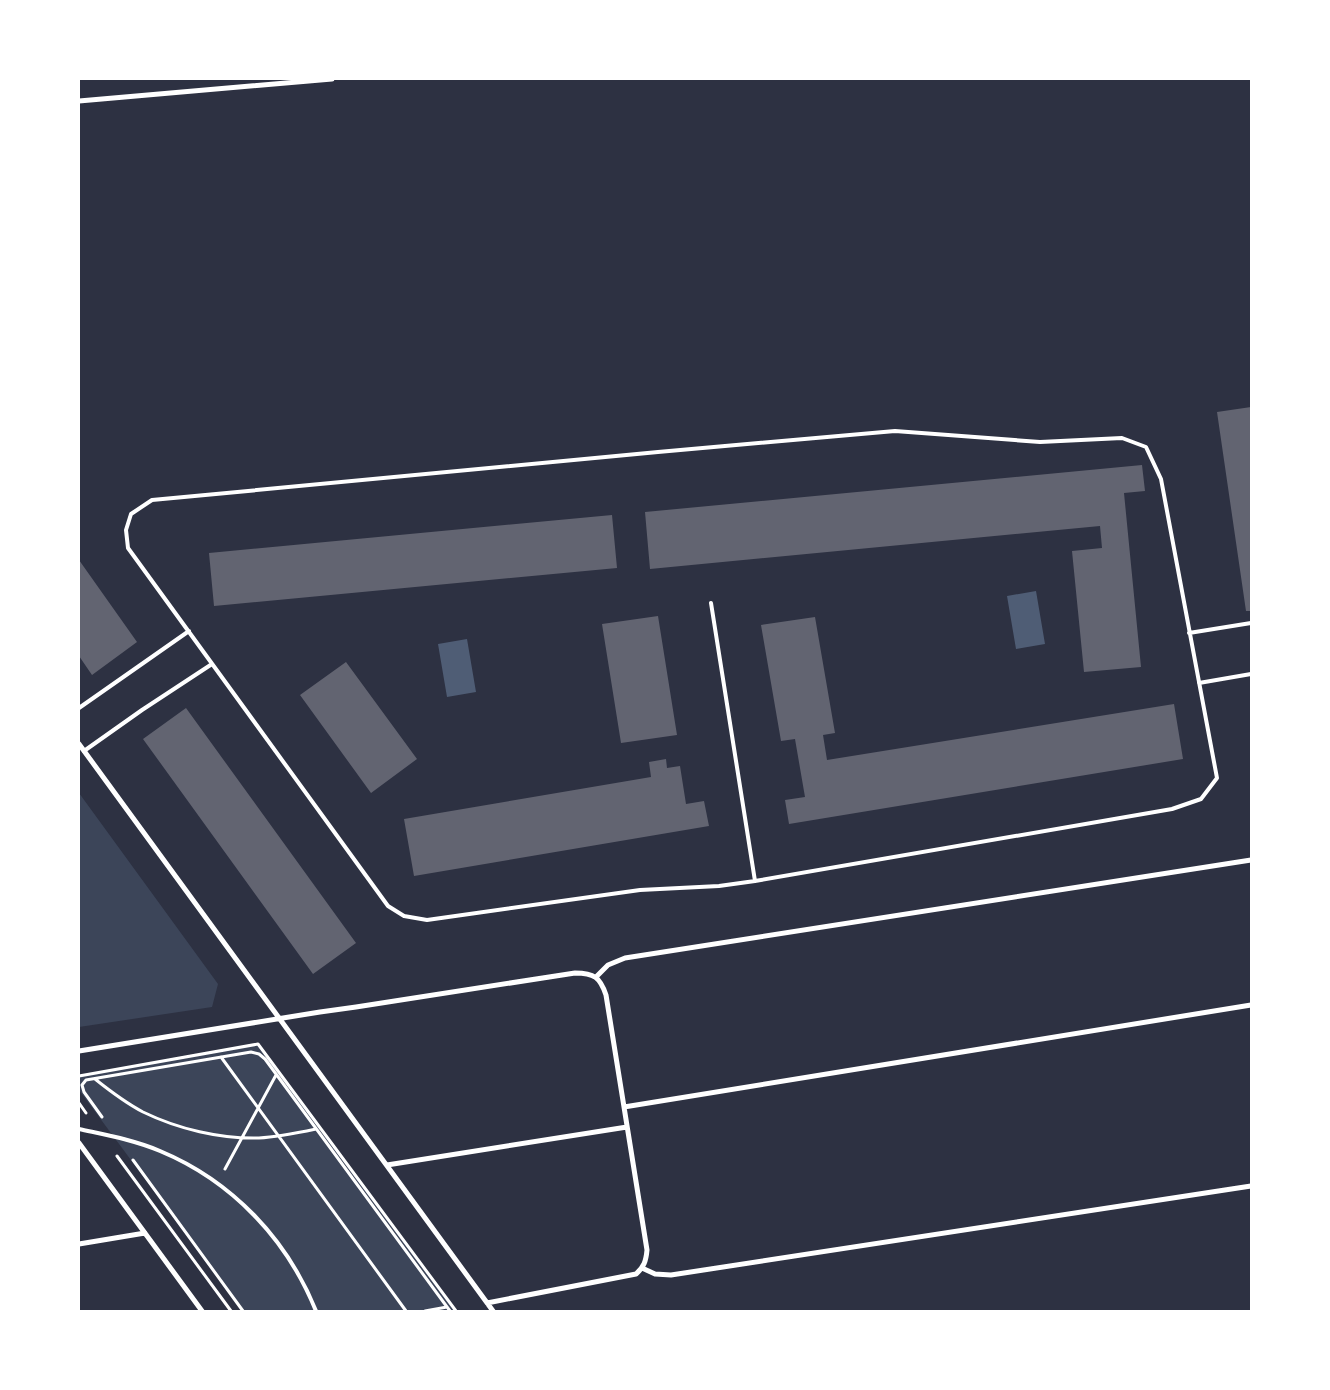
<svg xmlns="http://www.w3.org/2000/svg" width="1330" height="1390" viewBox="0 0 1330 1390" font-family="Lato,sans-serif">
	<rect width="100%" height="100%" fill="#2d3142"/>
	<!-- green -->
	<path fill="#3c4559" d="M79,793L218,984L212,1007L79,1027Z
		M258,1044L455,1311H243L79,1090V1076Z"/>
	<!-- water -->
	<path fill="#4f5d75" d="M1036,591L1045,644L1016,649L1007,596Z
		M467,639L476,692L447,697L438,644Z"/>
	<!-- building -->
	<path fill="#626471" d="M1251,407V611H1246L1217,412Z
		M1142,465L1145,491L1124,493L1141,667L1084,672L1072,551L1102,548L1100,526L650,569L645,512Z
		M612,515L617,568L214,606L209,553Z
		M79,560L137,642L92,675L79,656Z
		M658,616L677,735L621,743L602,624Z
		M815,617L835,733L823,735L827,760L1174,704L1183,759L789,824L785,800L805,797L795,739L781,741L761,625Z
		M346,662L417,759L371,793L300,695Z
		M186,708L356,943L313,974L143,739Z
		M666,759L667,768L680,766L686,804L704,801L709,826L414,876L404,819L651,777L649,762Z"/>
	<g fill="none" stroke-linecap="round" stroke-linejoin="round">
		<!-- path -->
		<path stroke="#fff" stroke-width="3" d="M221,1057L406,1311
			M79,1076L258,1044L456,1311
			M95,1079C110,1091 126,1103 143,1112C178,1129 220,1139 259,1138C278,1137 297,1133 316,1129
			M79,1103L86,1113
			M102,1117L84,1092L82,1085L86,1080L251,1052L259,1054L265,1059L450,1311
			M117,1156L231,1311
			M133,1160L243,1311
			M225,1169L276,1075
			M425,1311L447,1307"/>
		<!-- service -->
		<path stroke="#fff" stroke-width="4" d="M895,431L1040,442L1122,438L1146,447L1161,479L1217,778L1201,799L1172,809L755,881L719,886L640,890L427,920L404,916L388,906L128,548L126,530L131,514L152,500L658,452Z
			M711,603L755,881
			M1189,633L1251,623
			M1199,683L1251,674
			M79,708L189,631
			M84,751L142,710L212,664
			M79,1129C106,1135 134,1140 160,1151C232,1181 287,1239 316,1311"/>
		<!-- minor -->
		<path stroke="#fff" stroke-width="5" d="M79,101L332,79
			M79,744L493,1311
			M596,977L608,965L625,958L1251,860
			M79,1051L320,1012L356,1007L575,973C594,973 600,977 606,995L647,1250C646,1261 644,1267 636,1274L487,1303
			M624,1107L1251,1005
			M79,1143L202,1311
			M387,1165L627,1127
			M79,1244L145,1233
			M642,1268L655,1274L671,1275L1251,1186"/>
	</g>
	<!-- border -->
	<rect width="1330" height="1390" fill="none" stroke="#ffffff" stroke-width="160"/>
</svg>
